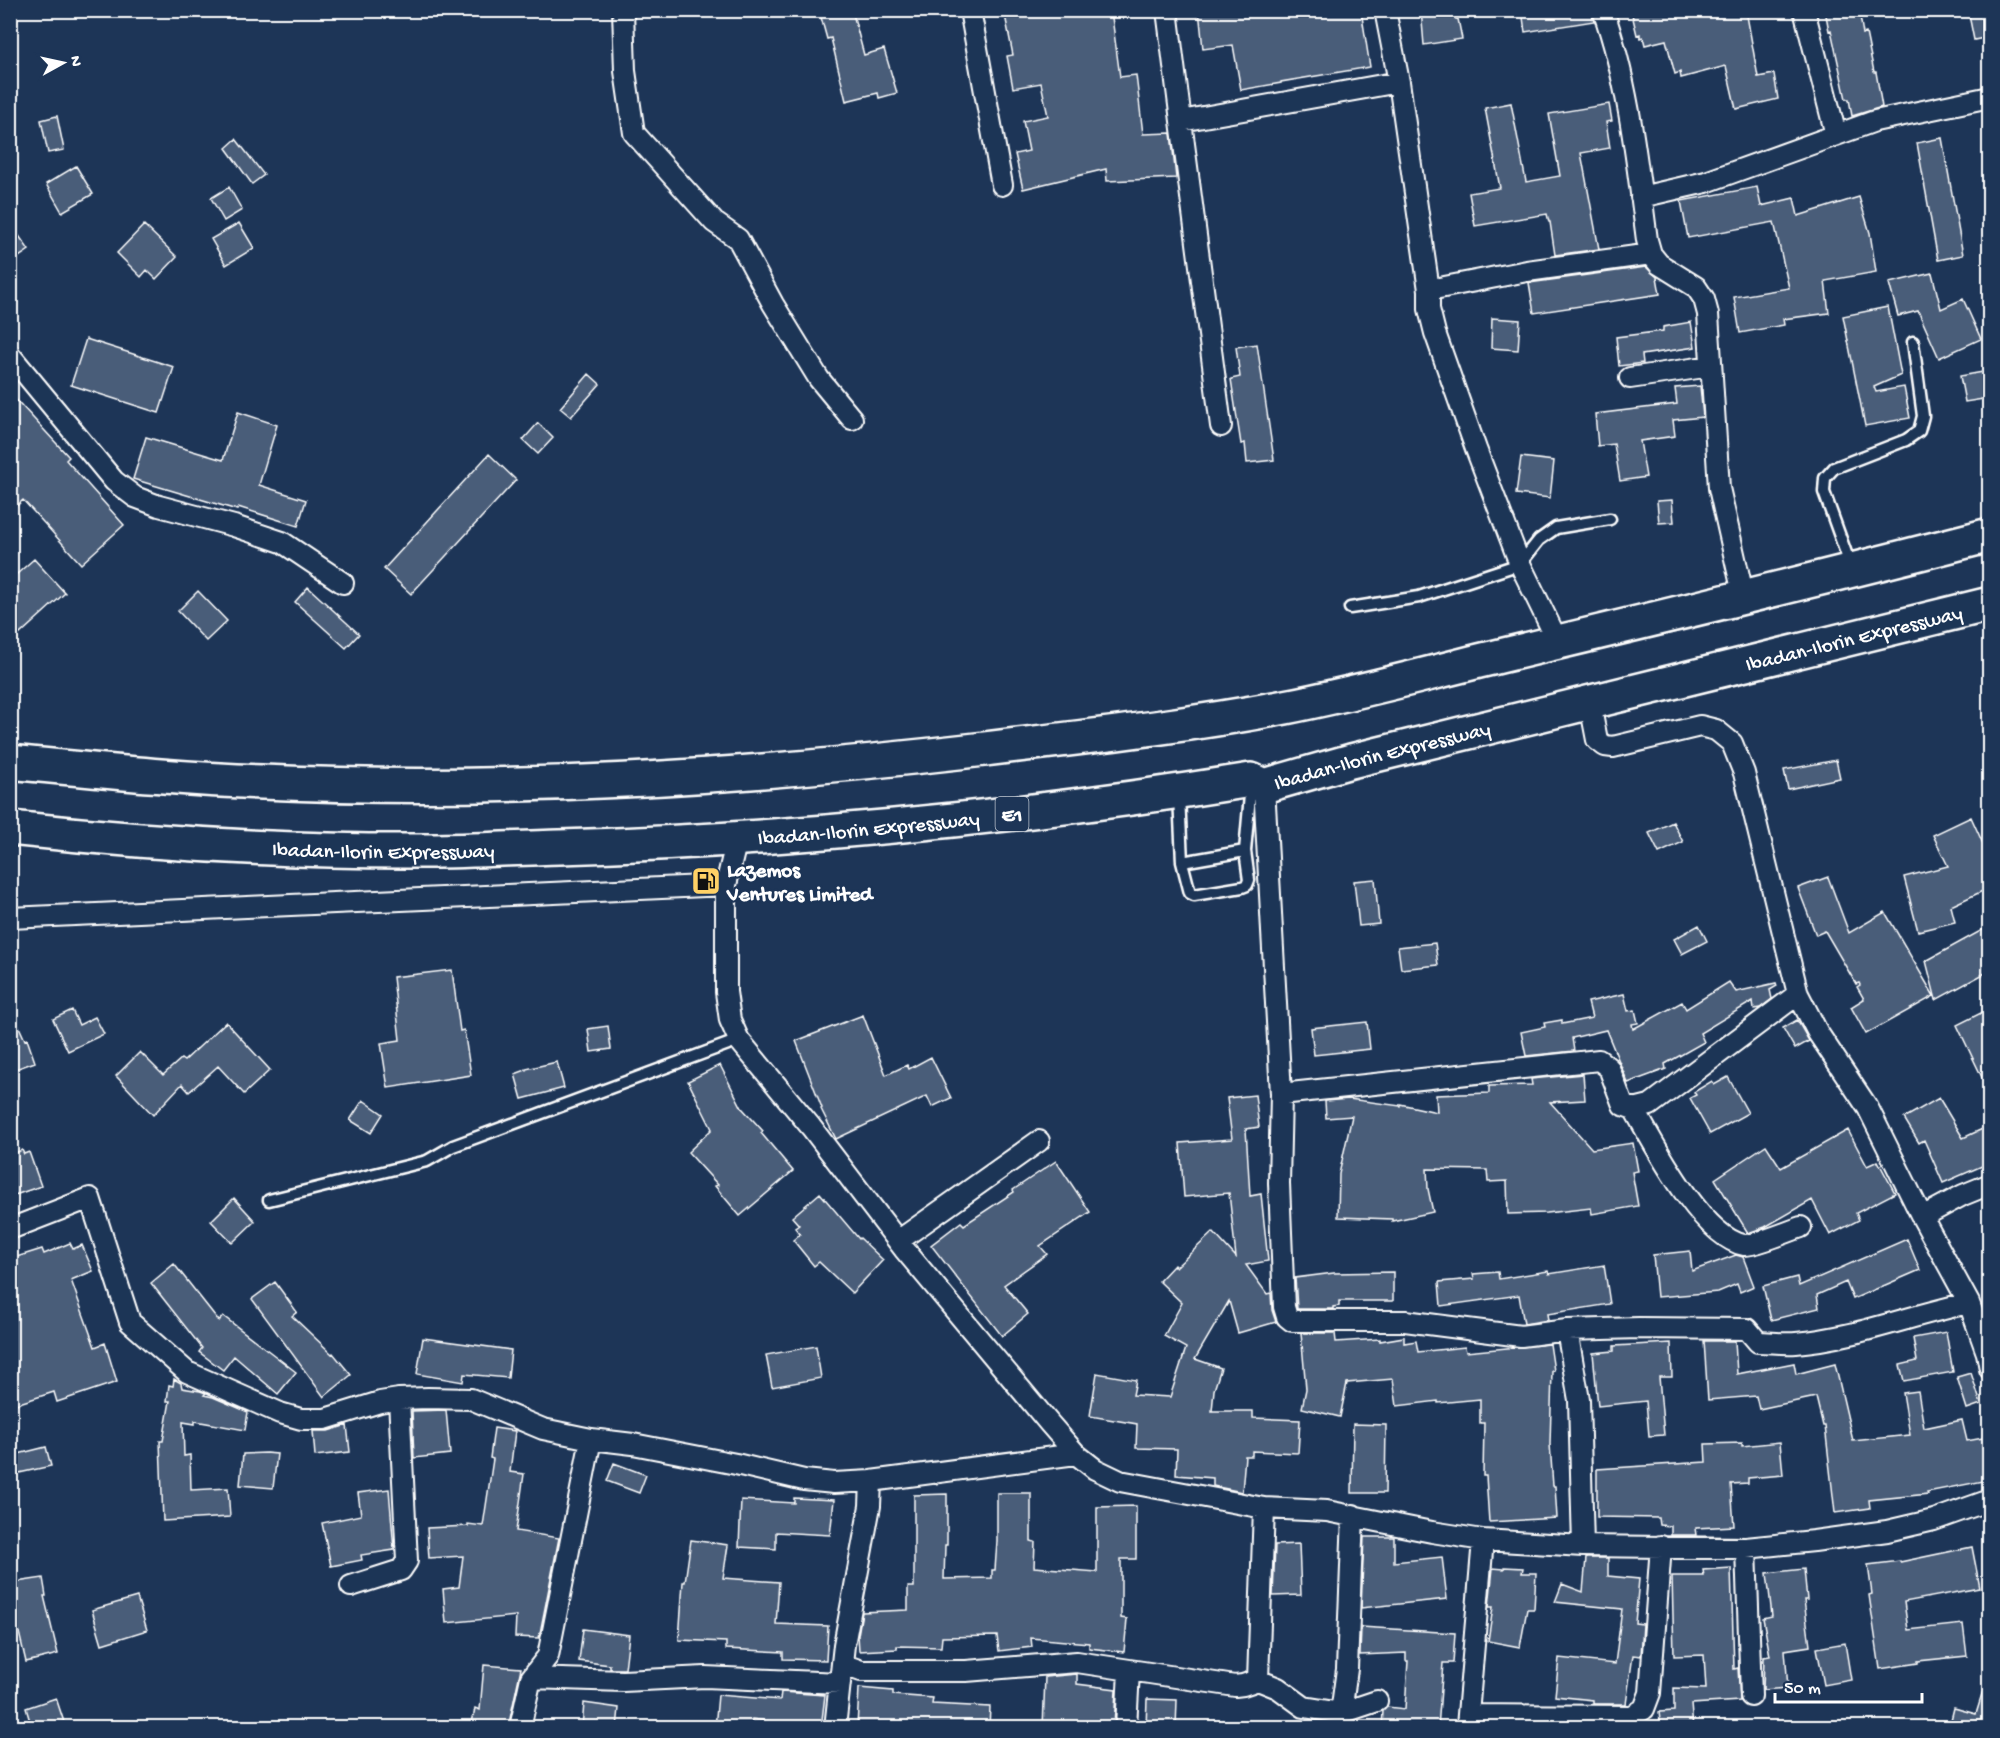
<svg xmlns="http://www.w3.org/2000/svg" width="2000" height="1738" viewBox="0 0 2000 1738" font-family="'Gochi Hand',sans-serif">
	<rect width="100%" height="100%" fill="#1d3557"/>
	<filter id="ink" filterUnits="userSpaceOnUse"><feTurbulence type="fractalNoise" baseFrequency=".0167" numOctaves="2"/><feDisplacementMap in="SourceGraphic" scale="12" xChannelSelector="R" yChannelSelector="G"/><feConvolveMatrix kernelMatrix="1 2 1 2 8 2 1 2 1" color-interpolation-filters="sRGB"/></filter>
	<g filter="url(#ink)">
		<!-- building -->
		<path fill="#4a5d79" stroke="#fff" stroke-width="1.5" d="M819,10H852L864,55L884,49L897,93L879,98L878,93L846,101L831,38L827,39Z
			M1004,10H1111L1120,77L1136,75L1143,134L1171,133L1176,178L1107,181L1106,169L1023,189L1015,154L1029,151L1023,121L1048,116L1041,83L1013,88L1007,56L1013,55Z
			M1199,10H1361L1370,67L1281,82V83L1241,90L1233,45L1203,49Z
			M1421,10H1455L1456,19H1458L1462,39L1424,45Z
			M1522,10H1591L1594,21L1525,32Z
			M1631,10H1746L1758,77L1774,74L1778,99L1736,109L1726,66L1681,78L1680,72L1675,74L1666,40L1645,45L1643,37L1640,38V34L1637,35Z
			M1825,10H1859L1863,34L1866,33L1874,72H1876L1882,107L1852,116L1849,99H1846L1831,30L1829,31Z
			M1968,10H1989V37L1974,40Z
			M1511,103L1526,182L1560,176L1549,114L1609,104L1612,121L1606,122L1610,148L1581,153L1599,249L1555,255L1550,222H1549L1547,214L1475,226L1469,193L1500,188L1485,108Z
			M57,116L64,150L48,153L41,120Z
			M1942,138L1963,255L1938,260L1917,143Z
			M236,139L264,175L252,184L226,148Z
			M76,166L93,194L62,212L46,184Z
			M229,187L242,210L224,221L211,198Z
			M1757,187L1761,206L1794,198L1798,216L1859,197L1870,233L1876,272L1825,281L1829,313L1783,319L1784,325L1740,333L1734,297L1789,288L1774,222L1688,238L1681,201Z
			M10,223L29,250L10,263Z
			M239,223L254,248L226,265L211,239Z
			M144,225L177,257L156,279L147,270L141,277L117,253Z
			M1646,267L1657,277L1660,294L1534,313L1529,283Z
			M1932,273L1941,309L1963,299L1981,339L1939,358L1918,311L1898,316L1889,283Z
			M1888,307L1901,375L1874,387L1876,392L1904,387L1910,418L1865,426L1843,316Z
			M1492,318L1520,320L1518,350L1491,348Z
			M1691,322L1695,347L1642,355L1643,363L1619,366L1616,337L1663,331V327Z
			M86,339L174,367L159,413L71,385Z
			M1257,344L1274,460L1247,463L1245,443L1241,444L1231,379L1240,377L1236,347Z
			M1989,371V398L1965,402L1960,376Z
			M589,374L600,384L571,417L560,408Z
			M1700,386L1703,417L1673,420L1675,436L1640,441L1646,477L1620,481L1614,444L1598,446L1595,414L1677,404L1675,388Z
			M10,393L69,457L66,460L124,525L81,564L23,500L10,512Z
			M238,412L277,425L259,485L306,500L298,526L238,507L237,510L133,479L146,437L223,460Z
			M538,423L553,438L538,454L523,440Z
			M489,454L516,480L411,594L384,569Z
			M1521,457L1554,461L1550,498L1516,494Z
			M1672,500L1674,522L1659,523L1657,501Z
			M34,559L65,593L10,643V580Z
			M308,587L359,634L346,648L295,602Z
			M198,591L227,621L206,641L178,611Z
			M1836,760L1840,778L1788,789L1784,770Z
			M1971,817L1989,857V888L1951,906L1955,922L1918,931L1904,877L1948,866L1933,835Z
			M1673,822L1683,842L1659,853L1649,833Z
			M1828,877L1849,933L1885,912L1934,996L1866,1034L1851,1007L1864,999L1857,987L1860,985L1859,983L1856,984L1825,931L1816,935L1798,888Z
			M1375,879L1379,924L1359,926L1354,881Z
			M1699,925L1707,941L1682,954L1674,939Z
			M1984,929L1989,940V971L1936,1000L1926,961Z
			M1435,943L1438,965L1401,969L1398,947Z
			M452,970L460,1031L464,1030L471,1075L388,1088L381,1043L400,1040L393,977Z
			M1729,982L1736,992L1776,983L1777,986L1770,990L1772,999L1760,1008L1754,1009L1753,1001L1700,1033L1704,1042L1665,1064L1666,1069L1628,1083L1606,1030L1572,1038L1574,1051L1526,1056L1521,1032L1545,1027L1544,1023L1562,1020V1024L1592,1018L1588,1002L1624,994L1628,1011L1635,1010L1638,1023L1632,1024L1633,1029L1682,1002L1686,1009Z
			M10,1007L25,1040L27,1039L35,1062L10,1071Z
			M1989,1009V1092L1957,1025Z
			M72,1010L79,1025L95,1017L104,1034L68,1051L53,1019Z
			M863,1015L886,1075L907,1065L909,1069L931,1057L951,1098L932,1107L927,1096L836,1139L821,1109L822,1108L796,1041Z
			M1797,1020L1809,1041L1795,1049L1783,1028Z
			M226,1022L270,1070L244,1094L218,1066L189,1092L182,1084L153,1115L116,1076L140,1052L163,1075L181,1059L184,1061Z
			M1367,1022L1370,1049L1314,1055L1311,1028Z
			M608,1026L611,1049L591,1052L588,1029Z
			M557,1062L564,1088L522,1099L515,1074L526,1070V1069Z
			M720,1065L742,1108L763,1131L761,1133L793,1171L740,1216L715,1186L718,1185L688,1152L712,1129L688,1081Z
			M1583,1074L1585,1100L1550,1102L1592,1149L1633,1143L1638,1171L1632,1172L1638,1206L1592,1214L1591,1208L1547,1213L1508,1214L1507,1181L1488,1182L1487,1170L1427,1169L1428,1189L1433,1212L1392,1221V1219L1338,1217L1339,1174L1352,1116L1326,1118L1325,1101L1349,1099L1400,1106V1104L1437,1112L1436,1095L1489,1093V1086L1532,1085L1531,1079Z
			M1728,1077L1748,1113L1710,1134L1690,1098L1696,1095L1694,1092L1712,1081L1714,1085Z
			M1255,1095L1259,1127L1246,1129L1250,1196L1261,1194L1268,1261L1246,1265L1267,1294L1271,1293L1272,1310L1276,1322L1238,1333L1229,1301L1195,1359L1221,1368L1214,1390L1212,1411H1253V1418L1300,1420L1298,1453L1252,1451V1456H1245L1242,1492L1213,1486V1478L1176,1475L1177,1449L1136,1448L1137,1424L1090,1416L1097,1373L1136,1380L1133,1395L1170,1397L1186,1348L1164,1336L1182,1303L1159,1281L1174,1265L1176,1267L1213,1232L1236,1257L1229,1193L1184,1197L1180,1143L1232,1139L1227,1098Z
			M1939,1098L1963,1138L1989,1126V1163L1943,1183L1924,1140L1919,1143L1904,1118Z
			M363,1100L383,1114L371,1133L350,1120Z
			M1848,1130L1867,1166L1878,1161L1895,1193L1856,1213L1859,1220L1830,1235L1812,1200L1765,1227L1748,1233L1715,1179L1766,1145L1781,1168Z
			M22,1150L24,1154L29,1152L41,1186L15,1195L10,1182V1155Z
			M1056,1161L1090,1212L1040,1246L1047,1254L1004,1285L1028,1314L1002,1336L931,1245L961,1222L964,1225L1014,1192L1013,1190Z
			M820,1193L859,1239L860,1238L883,1260L852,1293L819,1262L814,1266L793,1240L800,1234L795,1228L799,1225L792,1217Z
			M234,1198L255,1221L232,1243L211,1221Z
			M1907,1239L1920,1270L1853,1299L1846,1282L1817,1295L1819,1308L1771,1320L1763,1286L1797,1277L1799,1286Z
			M70,1243L73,1249L82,1245L93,1271L71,1280L95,1347L105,1343L117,1382L57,1402L54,1392L10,1406V1309L16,1307L10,1291V1259L42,1249L44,1254Z
			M1690,1251L1692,1271L1736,1255L1743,1257L1754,1286L1740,1292L1737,1284L1718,1292L1657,1297L1653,1255Z
			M174,1264L219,1321L223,1316L296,1372L278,1394L234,1356L223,1370L199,1352L202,1348L151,1283Z
			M1604,1265L1610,1304L1547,1314L1548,1320L1524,1324L1519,1295L1441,1306L1439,1282L1474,1279L1473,1274L1498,1272L1499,1279L1548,1271L1549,1274Z
			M1393,1272V1301H1339V1306L1333,1307V1309H1297L1295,1278L1334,1273Z
			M275,1282L297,1312L292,1316L332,1354L333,1353L351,1375L324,1397L252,1299Z
			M1946,1332L1953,1372L1904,1381L1900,1365L1917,1361L1913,1338Z
			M1301,1333H1335L1336,1342L1380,1339V1341L1404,1337V1343L1416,1341L1418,1352L1465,1347L1466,1352L1550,1344L1554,1371H1552L1550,1444L1553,1486H1555L1557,1518L1489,1522L1486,1476H1483L1484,1423H1480V1399L1438,1403V1401L1397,1406L1393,1379L1347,1383L1340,1417L1302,1408L1306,1389Z
			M423,1338L511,1350L508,1378L464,1374L463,1382L417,1374Z
			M1704,1341H1735L1737,1374L1794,1363L1796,1374L1835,1364L1853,1441L1910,1435L1903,1393L1918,1391L1924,1428L1962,1420L1967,1441L1989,1437V1480L1927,1492L1928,1494L1869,1500L1870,1508L1835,1513L1825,1426H1823L1816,1397L1759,1409L1756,1396L1708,1400Z
			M1671,1343L1672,1377H1659L1664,1435L1649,1436L1646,1401L1598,1406L1593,1353L1614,1351V1346Z
			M816,1346L821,1378L772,1387L766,1355Z
			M1971,1373L1981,1404L1967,1409L1957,1377Z
			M174,1379L181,1383L182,1388L200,1391L206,1393L204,1395L213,1397L248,1412L245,1430L195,1421V1424L183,1422L184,1456L190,1455L191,1490L228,1488L230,1517L163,1521L160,1441H163L170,1401H167L169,1385L173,1386Z
			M446,1410L450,1454L414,1458L412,1411Z
			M1353,1424L1386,1425L1385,1493H1352Z
			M347,1425L350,1452L315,1456L313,1431H328Z
			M494,1428L515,1431L510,1472L524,1474L516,1531L559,1538L539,1638L515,1637L516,1616L446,1623L443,1589L459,1587L463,1556L429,1558L427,1528L468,1526V1524L483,1526L493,1459L490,1458Z
			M1780,1442L1783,1475L1748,1478V1483L1731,1484L1734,1526L1696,1528L1697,1535H1671V1526L1660,1525L1659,1518L1597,1517V1469L1706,1462L1705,1444L1742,1443V1446Z
			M46,1447L51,1466L10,1475V1456Z
			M266,1453L277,1454L273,1488L240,1485L243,1454Z
			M614,1463L646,1475L639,1493L607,1481Z
			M389,1489L394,1550L361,1555L362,1560L331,1566L322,1523L361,1515L358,1493Z
			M997,1493H1031V1541L1035,1542L1034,1567L1097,1572V1507L1136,1506V1559H1121V1618L1127,1619L1124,1652L1089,1648V1643L1031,1638L1032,1647L999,1651L997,1636L942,1637L941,1647L897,1646V1649L859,1651L858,1635L862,1612L908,1610V1587H914V1495L947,1494V1545H945L944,1579L992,1578V1570H995L997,1541Z
			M794,1498L834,1500L830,1535L776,1532V1549L739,1547L741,1500L794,1503Z
			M1364,1537H1394V1562L1442,1557L1447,1599L1361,1608Z
			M691,1540L728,1545L723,1578L779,1582L776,1624L828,1626L826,1660L783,1659V1652L726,1649V1642L679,1640L683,1582H685Z
			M1299,1544L1301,1595L1273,1596L1275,1545Z
			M1972,1547L1980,1588L1904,1602L1908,1630L1963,1624L1967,1656L1918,1661V1663L1880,1669L1869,1595L1872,1594L1868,1565L1900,1561V1562Z
			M1586,1558H1608V1576L1639,1579L1635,1623L1643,1624L1641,1656L1633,1655L1626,1704H1593V1700L1555,1696L1559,1658L1615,1664L1622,1609L1555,1602L1562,1584L1583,1592Z
			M1504,1567L1523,1568L1522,1573H1536L1534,1609H1527L1520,1647L1488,1641L1493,1607H1489L1493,1568L1504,1569Z
			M1731,1568L1734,1669L1738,1668L1740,1701L1691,1704L1693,1728H1661L1659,1712L1674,1711V1688L1706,1689L1704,1655L1674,1656L1672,1576H1704L1703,1570Z
			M1804,1569L1807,1600H1804L1810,1646L1785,1650L1788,1688L1763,1690L1764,1657L1770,1656L1763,1618L1772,1616L1767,1573Z
			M43,1578L46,1596H44L58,1654L26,1662L12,1603L10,1583Z
			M137,1597L147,1630L102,1644L92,1610Z
			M1361,1627L1455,1633L1453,1663H1443L1438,1728H1382L1383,1711L1387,1707L1405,1709L1408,1661H1406V1653L1360,1655Z
			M583,1629L629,1635L625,1669H610V1665L579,1661Z
			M1845,1643L1851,1680L1824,1685L1817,1648Z
			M484,1665L521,1668L508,1728H471L475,1708L480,1710Z
			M1077,1674V1684L1116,1689L1114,1728L1076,1724V1728H1043L1045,1677Z
			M1986,1682L1989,1683V1728H1949L1954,1708L1976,1714Z
			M859,1688L893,1691V1695L933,1698L932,1704L990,1707L989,1728H857Z
			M781,1692L825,1695L821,1728L752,1719L751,1728H715L718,1695L780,1700Z
			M56,1698L66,1728H32L26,1708Z
			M1147,1699L1177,1700L1176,1728H1146Z
			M584,1703L619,1708L617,1728H582Z"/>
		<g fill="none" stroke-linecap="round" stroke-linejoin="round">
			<!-- service casing -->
			<g stroke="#fff" stroke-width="15">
				<path id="service" d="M1851,567L1824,492L1825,478L1834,468L1906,440L1919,431L1923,416L1913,342
					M1350,608L1419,597L1520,564L1539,540L1556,528L1610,519
					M1179,795L1182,862L1245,851L1251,784
					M1182,862L1190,893L1194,895L1242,887L1247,885L1249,880L1245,851
					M269,1200L427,1161L453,1146L739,1040"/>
			</g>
			<!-- minor casing -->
			<g stroke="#fff" stroke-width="24">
				<path id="minor" d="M623,10L625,71L634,133L714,222L738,239L773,304L819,379L852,419
					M970,10L1002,185
					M1167,10L1181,121L1399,82
					M1385,10L1399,82L1429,290V309L1435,333L1476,449L1520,564L1558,642
					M1603,10C1629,84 1637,163 1647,240L1651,254L1659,264L1696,287L1704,299L1708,314L1719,488L1744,598
					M1804,10L1836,135
					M1181,121L1221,426
					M1641,197L1706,182L1875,121L1990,97
					M1429,290L1527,271L1651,254
					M10,355L114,481L135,497L159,506L234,526L282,542L343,583
					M1630,378L1711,366
					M1590,704L1597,740L1605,746L1613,747L1700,726L1716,730L1732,743L1744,773L1798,994L1818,1033L1868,1108L1922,1217L1969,1303L1987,1353L1990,1369
					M1264,786L1281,1094L1279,1183L1284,1307L1287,1317L1292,1321H1405L1521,1336L1567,1330L1639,1328L1747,1329L1758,1342C1770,1342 1784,1344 1796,1343C1855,1338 1911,1315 1969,1303
					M737,839L726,885V992L730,1020L739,1040L811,1127L904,1249L1049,1423L1076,1454L1095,1469L1120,1481L1264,1508L1327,1511L1432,1532L1483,1540L1583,1546L1746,1548L1814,1541L1887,1531L1934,1520L1990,1500
					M10,918L726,885
					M1281,1094L1599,1060L1609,1068L1623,1105L1634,1109L1650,1105L1798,994
					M1634,1109C1654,1144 1702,1237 1744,1245C1753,1246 1790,1231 1801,1227
					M1922,1217L1963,1195L1990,1184
					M10,1229L90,1198L130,1322L187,1372L280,1413L301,1419H325L380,1402L399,1399L428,1398L471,1399L543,1429L591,1439L633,1444L736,1464L804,1480L834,1483L871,1481L1076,1454
					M898,1241L1039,1141
					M1567,1330L1579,1400L1583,1546
					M1353,1515L1347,1669L1341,1713L1377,1701
					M1746,1548L1751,1696
					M351,1586L401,1570L407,1561L399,1399
					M842,1664L861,1671H966L1077,1662L1235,1686L1243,1685L1258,1680L1278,1688L1304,1707L1341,1713
					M531,1678L623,1681L705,1677L840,1683
					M1258,1680L1264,1508
					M1468,1715L1632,1716L1644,1709L1650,1693L1661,1546
					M1467,1726L1483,1540
					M520,1728L531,1678L548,1656L591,1439
					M835,1728L844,1645L870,1506L871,1481
					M1126,1728L1129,1671"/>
			</g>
			<!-- motorway casing -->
			<g stroke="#fff" stroke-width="38">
				<g id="motorway">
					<path d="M10,762C94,770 178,779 262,782C504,793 745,777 985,749C1085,737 1186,726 1285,707C1357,693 1429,673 1500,656C1664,617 1827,577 1990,535"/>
					<path id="s1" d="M10,828C149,843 289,852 429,851C473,851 517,848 560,847C792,840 1023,817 1251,780L1264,786L1351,761L1990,604"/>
				</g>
			</g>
			<!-- service -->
			<use href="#service" stroke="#1d3557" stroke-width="10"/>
			<!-- minor -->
			<use href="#minor" stroke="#1d3557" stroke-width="20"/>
			<!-- motorway -->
			<use href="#motorway" stroke="#1d3557" stroke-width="33"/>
		</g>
	</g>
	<!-- icons -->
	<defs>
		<g id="fuel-square" transform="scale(1.5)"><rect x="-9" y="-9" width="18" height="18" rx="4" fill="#ffd166" stroke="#1d3557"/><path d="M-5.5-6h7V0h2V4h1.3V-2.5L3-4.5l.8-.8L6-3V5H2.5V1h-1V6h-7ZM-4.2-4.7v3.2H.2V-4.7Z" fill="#111"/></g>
	</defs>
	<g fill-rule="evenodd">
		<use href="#fuel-square" x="706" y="881"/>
	</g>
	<g text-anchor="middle" stroke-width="4.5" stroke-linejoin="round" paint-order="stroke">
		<!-- shield labels -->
		<rect fill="#1d3557" stroke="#bbc2cd" stroke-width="1.5" x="995.5" y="797" width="33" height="34" rx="4.5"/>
		<g font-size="20" font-weight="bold" fill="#fff">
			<text x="1012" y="821">E1</text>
		</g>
		<!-- street labels -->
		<g font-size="21" fill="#fff" stroke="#1d3557">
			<text dy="7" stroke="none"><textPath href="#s1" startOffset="1868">Ibadan-Ilorin Expressway</textPath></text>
			<text dy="7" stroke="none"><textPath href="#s1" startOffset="1382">Ibadan-Ilorin Expressway</textPath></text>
			<text dy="7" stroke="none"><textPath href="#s1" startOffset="860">Ibadan-Ilorin Expressway</textPath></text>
			<text dy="7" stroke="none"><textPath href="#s1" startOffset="374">Ibadan-Ilorin Expressway</textPath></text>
		</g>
		<!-- poi labels -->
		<g font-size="21" font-weight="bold" fill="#fff" stroke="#1d3557" text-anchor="start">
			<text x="727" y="876">Lazemos<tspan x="727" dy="24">Ventures Limited</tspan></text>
		</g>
	</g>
	<!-- margin -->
	<rect width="2000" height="1738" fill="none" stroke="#1d3557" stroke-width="36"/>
	<rect x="18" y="18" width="1964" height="1702" fill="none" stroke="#fff" stroke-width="2" filter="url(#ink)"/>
	<!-- north arrow -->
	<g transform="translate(63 63) rotate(82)" stroke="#1d3557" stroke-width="4.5" paint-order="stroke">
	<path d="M0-4.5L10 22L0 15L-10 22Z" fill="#ffffff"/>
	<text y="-9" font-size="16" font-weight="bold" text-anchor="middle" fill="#ffffff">N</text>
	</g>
	<!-- scale -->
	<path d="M1775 1693v9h147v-9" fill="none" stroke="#ffffff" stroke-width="3"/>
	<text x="1784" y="1693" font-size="18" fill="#ffffff" stroke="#1d3557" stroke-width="4.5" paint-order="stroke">50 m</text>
</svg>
